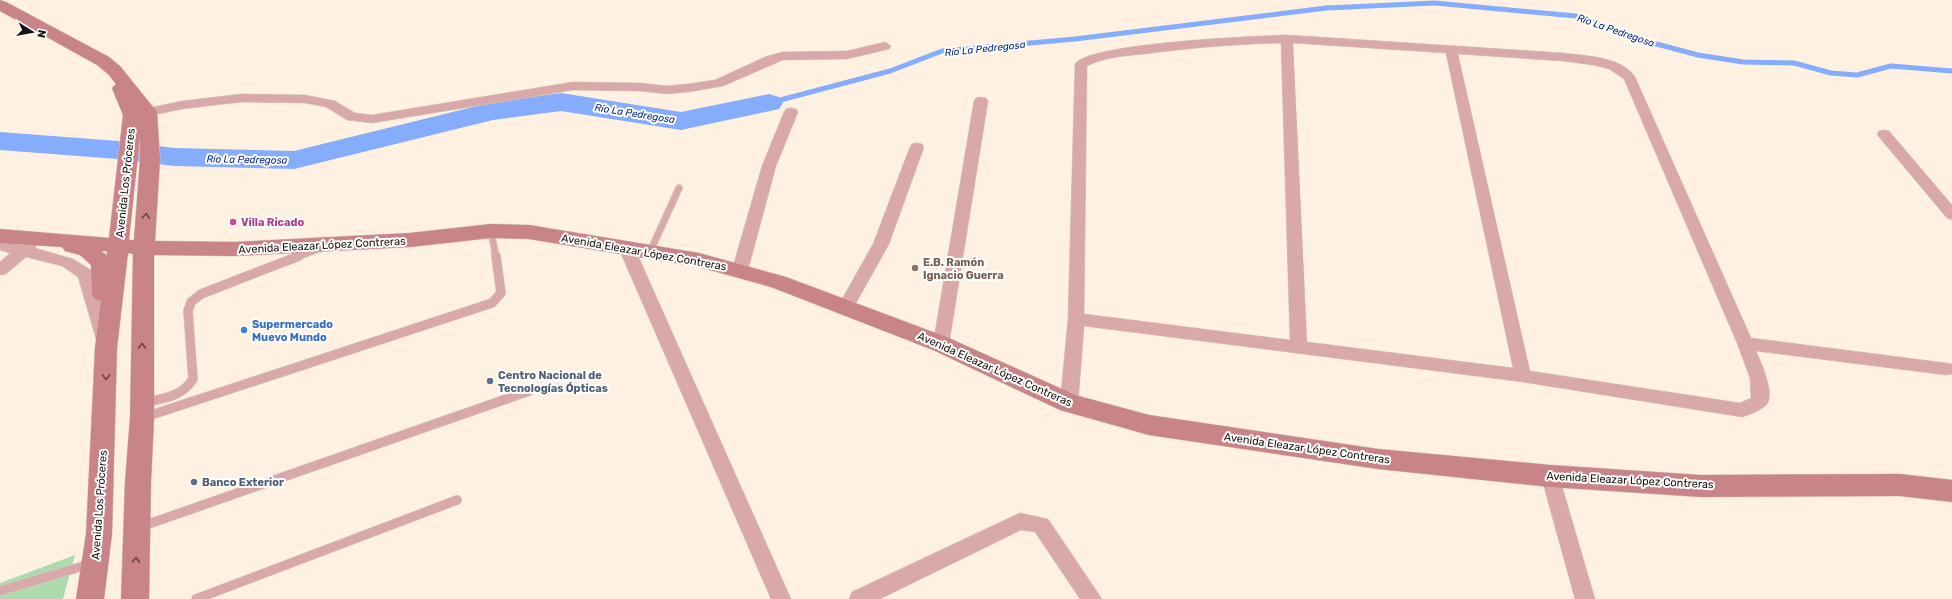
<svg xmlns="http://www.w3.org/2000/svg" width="1952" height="599" viewBox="0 0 1952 599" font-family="Rubik,sans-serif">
	<rect width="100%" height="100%" fill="#fef1e1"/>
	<!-- green -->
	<path fill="#aedbad" d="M75,555L63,599H0V583Z"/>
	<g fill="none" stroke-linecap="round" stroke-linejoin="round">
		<!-- stream -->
		<path stroke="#85acfd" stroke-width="5" d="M769,103L890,71L942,51L1075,39L1326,8L1435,3L1576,16L1649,42L1698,55L1743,62L1794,63L1831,73L1857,75L1891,66L1952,71"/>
		<!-- river -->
		<path fill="#85acfd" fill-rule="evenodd" d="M561,93L681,112L769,94L779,97L783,103L779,109L681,130L561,111L493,120L294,169L174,166L118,159L0,150V132L118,141L174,148L294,151L493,102Z"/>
		<!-- lane-far1 casing -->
		<g stroke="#d9cdbf" stroke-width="8">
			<path id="lane-far1" d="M491,231L496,257
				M650,252L679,188
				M297,257L321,248"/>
		</g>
		<!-- lane casing -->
		<g stroke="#d9cdbf" stroke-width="10">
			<path id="lane" d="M144,403C163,398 182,397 193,379L188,311L191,302L201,294L299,256
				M145,417L492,303L501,293L496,256
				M140,527L529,391
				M0,591L90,564
				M196,599L457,500"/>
		</g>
		<!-- street casing -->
		<g stroke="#d9cdbf" stroke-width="1">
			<path id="street" d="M1287,35L1563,53C1585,56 1621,56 1635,77L1751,338L1946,363L1952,364V374L1946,375L1756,351C1761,362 1775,393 1767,404C1762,410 1749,415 1742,417L1523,382L1084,326L1078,403L1075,408L1069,410L1063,408L1060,403L1068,319L1075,64C1089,43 1255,36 1287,35ZM1281,43L1290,340L1084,314L1087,66C1105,57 1124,56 1144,54C1189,48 1235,44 1281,43ZM1293,43L1446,53L1513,368L1307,342ZM1458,54L1563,61L1593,65L1609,69L1624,79L1737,343L1750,378L1751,398L1740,403L1530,371Z
				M885,42L891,46L889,49L847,59L783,60L723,86L688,92L667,94L640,91L573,90L372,123L347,120L326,107L305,103L241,102L182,109L134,119L129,118L127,115L129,112L182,101L241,94L305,95L335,101L355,113L372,115L573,82L640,83L667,86L688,84L715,80L765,57L782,52L847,51Z
				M981,97L986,98L988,101L949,344L947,348L941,350L935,348L933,344L974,101L976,98Z
				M791,108L796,109L798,112L776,166L748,270L746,274L740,275L734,274L732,270L762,166L784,112L786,109Z
				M1884,130L1889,131L1952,205V220L1947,218L1879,137L1877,134L1879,131Z
				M917,143L922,144L924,147L889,244L851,312L845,314L839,312L837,308L873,244L910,147L912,144Z
				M0,240L20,245L29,241L34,242L37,246L35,248L73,259L91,270L113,342L111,346L105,348L99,346L97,342L78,277L62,266L26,257L6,274L0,275V262L10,253L0,250Z
				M627,244L632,245L635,249L791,599H771L619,249L622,245Z
				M1550,468L1557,471L1559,476L1595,599H1575L1541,476L1543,471Z
				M1020,513L1048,519L1102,599H1080L1035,532L1021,530L880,599H849L852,592Z"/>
		</g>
		<!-- secondary casing -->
		<g stroke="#d9cdbf" stroke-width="1">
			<path id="secondary" d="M0,0L6,2L109,57L120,66L157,112L160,159L155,241L234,242L410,233L491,224L529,225L699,253L786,277L949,338L1075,395L1149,415L1378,449L1550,465L1701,475L1900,474L1952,480V502L1900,496L1701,497L1550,487L1378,469L1149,435L1060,410L933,350L771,287L699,267L529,239L491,238L410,247L234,256L154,255V418L151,482L149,599H121L125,482L130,418L133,254L128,253L117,348L112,534L104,599H76L86,534L95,348L101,301L95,299L92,294L91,265L80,255L65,251L62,247L0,243V229L109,238L123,115L112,88L116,84L108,74L97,65L0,11ZM140,137V159L134,240H129ZM101,251H107V255Z"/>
		</g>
		<!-- lane-far1 -->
		<use href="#lane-far1" stroke="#d9a9aa" stroke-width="6"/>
		<!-- lane -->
		<use href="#lane" stroke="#d9a9aa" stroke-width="9"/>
		<!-- street -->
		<use href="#street" fill="#d9a9aa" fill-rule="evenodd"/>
		<!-- secondary -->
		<use href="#secondary" fill="#c98487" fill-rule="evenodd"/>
	</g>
	<!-- one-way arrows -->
	<defs><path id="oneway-chevron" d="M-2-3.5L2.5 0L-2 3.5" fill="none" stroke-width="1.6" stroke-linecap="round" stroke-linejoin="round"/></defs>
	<g stroke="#684543">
		<use href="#oneway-chevron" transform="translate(146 216) rotate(-86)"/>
		<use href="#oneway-chevron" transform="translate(142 346) rotate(-89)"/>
		<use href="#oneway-chevron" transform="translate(106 377) rotate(92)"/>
		<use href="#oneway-chevron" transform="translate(136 560) rotate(-87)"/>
	</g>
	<!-- markers -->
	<circle fill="#d1479c" stroke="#fff" stroke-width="1.5" cx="233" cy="222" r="4"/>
	<circle fill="#8d6e63" stroke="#fff" stroke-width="1.5" cx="915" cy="268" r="4"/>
	<circle fill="#3f7fe0" stroke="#fff" stroke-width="1.5" cx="244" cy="330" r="4"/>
	<g fill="#5c6f8a" stroke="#fff" stroke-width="1.5">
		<circle cx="490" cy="381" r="4"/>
		<circle cx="194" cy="482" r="4"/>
	</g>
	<g text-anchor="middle" stroke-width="4" stroke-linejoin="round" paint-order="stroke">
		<!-- far-water labels -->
		<g font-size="10" font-style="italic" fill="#072882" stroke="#fff">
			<text transform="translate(1616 30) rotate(19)" y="4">Río La Pedregosa</text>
			<text transform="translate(985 48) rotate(-6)" y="4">Río La Pedregosa</text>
			<text transform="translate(635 113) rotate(9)" y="4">Río La Pedregosa</text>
			<text transform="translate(247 159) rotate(1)" y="4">Río La Pedregosa</text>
		</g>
		<!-- street labels -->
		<g font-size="11" fill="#18120c" stroke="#fff">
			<text transform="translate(125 183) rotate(-84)" y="4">Avenida Los Próceres</text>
			<text transform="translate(322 245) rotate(-3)" y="4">Avenida Eleazar López Contreras</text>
			<text transform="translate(644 252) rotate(10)" y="4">Avenida Eleazar López Contreras</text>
			<text transform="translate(995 369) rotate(24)" y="4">Avenida Eleazar López Contreras</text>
			<text transform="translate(1307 448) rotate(8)" y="4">Avenida Eleazar López Contreras</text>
			<text transform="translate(1630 480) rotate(3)" y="4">Avenida Eleazar López Contreras</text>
			<text transform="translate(99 505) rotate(-86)" y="4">Avenida Los Próceres</text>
		</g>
		<!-- hotel labels -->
		<g font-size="11" font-weight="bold" fill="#b23c85" stroke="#fff" text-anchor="start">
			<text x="241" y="226">Villa Ricado</text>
		</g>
		<!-- education labels -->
		<g font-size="11" font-weight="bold" fill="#785e54" stroke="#fff" text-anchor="start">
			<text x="923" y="266">E.B. Ramón<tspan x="923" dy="13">Ignacio Guerra</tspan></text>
		</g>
		<!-- shop labels -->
		<g font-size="11" font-weight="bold" fill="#366cbe" stroke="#fff" text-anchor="start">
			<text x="252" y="328">Supermercado<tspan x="252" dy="13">Muevo Mundo</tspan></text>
		</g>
		<!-- service labels -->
		<g font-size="11" font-weight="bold" fill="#4e5e75" stroke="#fff" text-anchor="start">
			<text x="498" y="379">Centro Nacional de<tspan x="498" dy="13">Tecnologías Ópticas</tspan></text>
			<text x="202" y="486">Banco Exterior</text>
		</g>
	</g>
	<!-- north arrow -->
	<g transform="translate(32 32) rotate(101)" stroke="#ffffff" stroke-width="3" paint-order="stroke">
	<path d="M0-3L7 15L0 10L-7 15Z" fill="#18120c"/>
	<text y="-6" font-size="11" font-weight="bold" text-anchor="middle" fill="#18120c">N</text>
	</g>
</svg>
